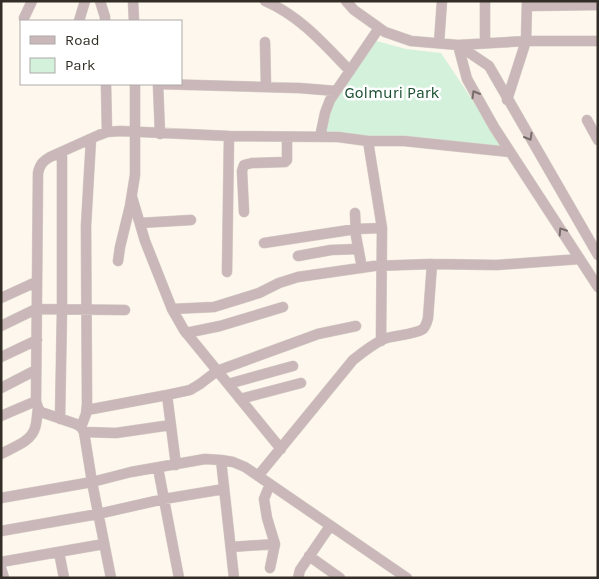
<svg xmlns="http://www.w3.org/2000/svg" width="599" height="579" viewBox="0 0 599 579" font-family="Karla,sans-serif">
	<rect width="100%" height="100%" fill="#fef7ed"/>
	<!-- green -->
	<path fill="#d3f1db" d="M373,40L406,49L441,53L505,149L334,135L324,132L335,97Z"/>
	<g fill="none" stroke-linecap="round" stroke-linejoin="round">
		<!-- minor casing -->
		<g stroke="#d9d3c9" stroke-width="11">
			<path id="minor" d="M100,1L105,17V21
				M133,1L134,21
				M265,1C300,16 324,44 350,71
				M346,1L354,10L385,32L411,41L458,45L526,41H598
				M485,1V43
				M527,6L598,5
				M24,18L32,1
				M79,21L85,1
				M265,42L266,87
				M439,43L442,1
				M458,45L467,79L494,127L598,287
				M458,45L489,66L598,255
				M106,84L107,132
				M158,84L299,88L336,91
				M158,84L160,134
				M507,100L526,41L527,1
				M587,120L598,140
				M320,137L325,113L330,100L379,28
				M368,141L382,228L381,341
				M132,197L145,241L172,309L184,330L281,449
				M244,212L242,171L244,165L252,163L285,162L287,160V137
				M355,213L356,236L362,268
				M140,223L191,220
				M264,243L356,229L382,228
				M298,256L331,250L358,249
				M118,261L120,247L130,206L135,175V84
				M227,272L229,136
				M1,298L36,282
				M172,309L214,307L259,293L279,283L298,277L374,266L432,264L497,265L580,259
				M1,326L36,309L125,310
				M186,333L220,326L283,307
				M1,357L37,340
				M228,384L293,366
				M1,388L36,370
				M167,395L176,465
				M240,399L301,383
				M87,410L167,395L190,390L200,384L217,371L318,334L356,326
				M1,416L36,401
				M60,419L62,309V152
				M81,427L86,414L87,404L86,226L91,139
				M84,432L116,433L171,425
				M1,454C13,447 31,442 35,428C37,422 37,414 38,408
				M221,460L234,578
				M158,468L179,578
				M258,476L353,360C363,352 373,344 384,339C394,335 414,335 423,329C426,326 427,322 428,318L432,264
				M1,498L92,482L131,472L205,459L221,460L233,462L245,467L407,578
				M1,531L98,514L164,499L224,489
				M231,547L275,544
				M59,552L64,578
				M309,556L340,578
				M1,562L104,544
				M1,568L4,578
				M270,568L275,544L267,518L264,499L270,484
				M111,578L92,482L84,432L81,427L76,424L41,412L38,408L36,401L38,173C40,164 43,161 50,157L99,135L107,132L120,131L229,136L338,137L368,141H404L510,152
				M298,578L300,570L330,526"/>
		</g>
		<!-- minor -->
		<use href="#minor" stroke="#cab7b9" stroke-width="10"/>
	</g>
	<!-- one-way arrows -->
	<defs><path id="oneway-chevron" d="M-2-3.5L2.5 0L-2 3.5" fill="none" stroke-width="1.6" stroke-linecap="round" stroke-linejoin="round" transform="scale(1.25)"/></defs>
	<g stroke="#766c69">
		<use href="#oneway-chevron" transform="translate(475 94) rotate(-120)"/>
		<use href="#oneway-chevron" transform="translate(529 137) rotate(60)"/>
		<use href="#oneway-chevron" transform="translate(562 231) rotate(-123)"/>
	</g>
	<g text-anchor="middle" stroke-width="5" stroke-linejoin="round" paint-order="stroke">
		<!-- park labels -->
		<g font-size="16" fill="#194d2e" stroke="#fff">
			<text x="392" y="98">Golmuri Park</text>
		</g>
	</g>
	<!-- border -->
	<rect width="599" height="579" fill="none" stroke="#322e27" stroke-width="5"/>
	<!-- legend -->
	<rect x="20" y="20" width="162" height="65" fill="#ffffff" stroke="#adaba9"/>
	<rect x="30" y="36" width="25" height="8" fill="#cab7b9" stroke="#adaba9"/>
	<text x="65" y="45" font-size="15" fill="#322e27">Road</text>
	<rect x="30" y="58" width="25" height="15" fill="#d3f1db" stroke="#adaba9"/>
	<text x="65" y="70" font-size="15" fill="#322e27">Park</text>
</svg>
